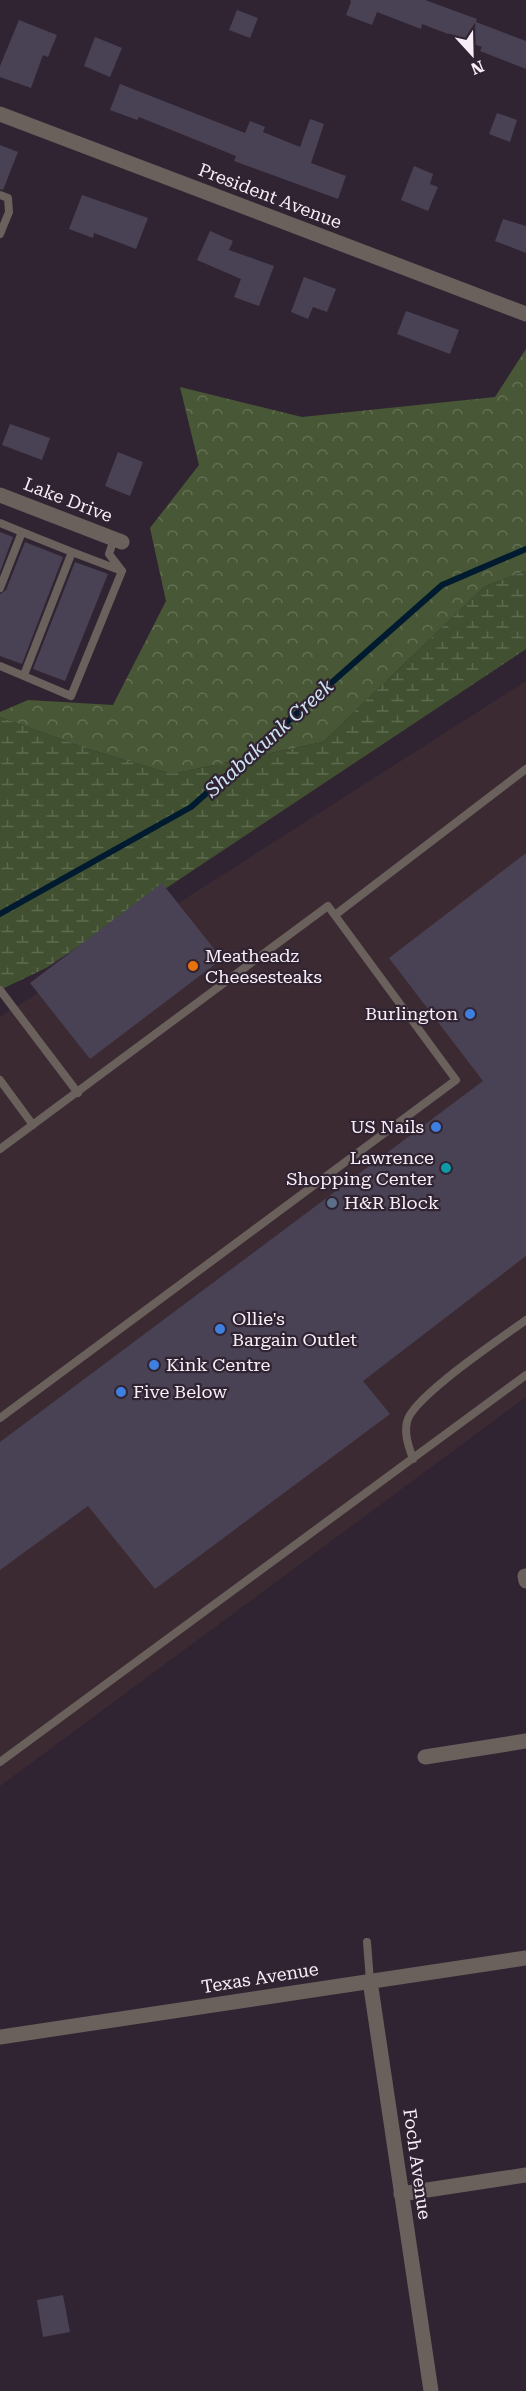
<svg xmlns="http://www.w3.org/2000/svg" width="526" height="2391" viewBox="0 0 526 2391" font-family="'Roboto Serif',serif">
	<defs>
		<pattern id="forest-crowns" width="20" height="18" patternUnits="userSpaceOnUse" patternTransform="scale(1.5)"><rect width="20" height="18" fill="#485836"/><path d="M2 6a3 3 0 1 1 6 0M12 15a3 3 0 1 1 6 0" fill="none" stroke="#637054"/></pattern>
		<pattern id="wetland-marsh" width="20" height="14" patternUnits="userSpaceOnUse" patternTransform="scale(1.5)"><rect width="20" height="14" fill="#415030"/><path d="M1 5h8M5 5V1M11 12h8M15 12V8" fill="none" stroke="#5d6a4f"/></pattern>
	</defs>
	<rect width="100%" height="100%" fill="#312432"/>
	<!-- commercial -->
	<path fill="#3c2a33" d="M526,681V1397L0,1786V1017Z"/>
	<!-- forest -->
	<path fill="url(#forest-crowns)" d="M526,349V571L485,586L323,742L172,774L85,748L0,717V712L28,700L113,705L166,601L150,528L199,465L180,387L302,417L495,397Z"/>
	<!-- wetland -->
	<path fill="url(#wetland-marsh)" d="M526,571V649L46,968L0,990V717L85,748L172,774L323,742L485,586Z"/>
	<g fill="none" stroke-linecap="round" stroke-linejoin="round">
		<!-- stream -->
		<path stroke="#001a2f" stroke-width="6" d="M0,914L191,807L442,585L526,549"/>
	</g>
	<!-- building -->
	<path fill="#494254" d="M350,0H425L477,19L476,22L526,41V69L480,51L482,47L422,24L421,29L377,12L372,25L346,15L351,2Z
		M237,10L258,18L250,38L229,30Z
		M19,20L57,35L48,57L43,55L31,88L0,77V66Z
		M95,37L122,48L110,77L84,66Z
		M120,84L245,133L250,121L265,127L263,132L300,147L310,119L324,124L311,163L346,176L338,199L234,161L236,156L139,117L137,120L110,110Z
		M497,113L517,120L510,142L489,134Z
		M0,145L18,152L3,190L0,189Z
		M414,166L433,174L430,184L438,187L428,211L401,200Z
		M82,195L148,218L136,249L94,233L93,238L69,229Z
		M503,219L526,226V253L495,241Z
		M210,231L233,241L229,250L274,266L259,306L234,297L241,279L197,260Z
		M304,277L336,289L327,312L313,307L308,319L291,312Z
		M406,311L459,330L450,354L397,334Z
		M10,424L50,438L42,460L2,445Z
		M118,452L143,462L130,496L105,486Z
		M0,532L13,537L0,572Z
		M25,542L63,557L22,664L0,656V594L6,590Z
		M75,562L108,574L65,681L33,669Z
		M526,853V1256L363,1381L390,1414L155,1589L88,1506L0,1570V1442L483,1081L389,958Z
		M162,883L222,959L90,1059L30,983Z
		M63,2295L70,2332L43,2337L37,2300Z"/>
	<g fill="none" stroke-linecap="round" stroke-linejoin="round">
		<!-- service -->
		<path stroke="#6a605c" stroke-width="8" d="M0,195L8,198L9,212L0,234
			M0,523L22,532
			M72,552L122,571
			M0,588L22,532L72,552L24,675
			M0,666L71,696L122,571L109,554L114,539
			M335,915L526,769
			M0,990L78,1093
			M0,1080L33,1125
			M0,1149L328,906L456,1080L0,1418
			M413,1459C409,1447 404,1435 407,1422C411,1398 503,1337 526,1320
			M0,1762L526,1375
			M367,1942L370,1981"/>
		<!-- minor -->
		<path stroke="#6a605c" stroke-width="15" d="M0,114L526,314
			M0,495L122,542
			M525,1576L526,1581
			M425,1757L526,1741
			M370,1981L431,2391
			M0,2037L526,1958
			M401,2194L526,2175"/>
	</g>
	<!-- markers -->
	<circle fill="#e8710a" stroke="#312432" stroke-width="2" cx="193" cy="966" r="6"/>
	<g fill="#3f7fe0" stroke="#312432" stroke-width="2">
		<circle cx="470" cy="1014" r="6"/>
		<circle cx="436" cy="1127" r="6"/>
		<circle cx="220" cy="1329" r="6"/>
		<circle cx="154" cy="1365" r="6"/>
		<circle cx="121" cy="1392" r="6"/>
	</g>
	<circle fill="#0f9aa8" stroke="#312432" stroke-width="2" cx="446" cy="1168" r="6"/>
	<circle fill="#5c6f8a" stroke="#312432" stroke-width="2" cx="332" cy="1203" r="6"/>
	<g text-anchor="middle" stroke-width="4.5" stroke-linejoin="round" paint-order="stroke">
		<!-- street labels -->
		<g font-size="18" fill="#f7eef7" stroke="#312432">
			<text transform="translate(270 196) rotate(21)" y="6">President Avenue</text>
			<text transform="translate(68 500) rotate(21)" y="6">Lake Drive</text>
			<text transform="translate(260 1978) rotate(-9)" y="6">Texas Avenue</text>
			<text transform="translate(417 2164) rotate(82)" y="6">Foch Avenue</text>
		</g>
		<!-- poi labels -->
		<g font-size="18" fill="#f7eef7" stroke="#312432" text-anchor="start">
			<text x="205" y="962">Meatheadz<tspan x="205" dy="21">Cheesesteaks</tspan></text>
			<text x="458" y="1020" text-anchor="end">Burlington</text>
			<text x="424" y="1133" text-anchor="end">US Nails</text>
			<text x="434" y="1164" text-anchor="end">Lawrence<tspan x="434" dy="21">Shopping Center</tspan></text>
			<text x="344" y="1209">H&amp;R Block</text>
			<text x="232" y="1325">Ollie's<tspan x="232" dy="21">Bargain Outlet</tspan></text>
			<text x="166" y="1371">Kink Centre</text>
			<text x="133" y="1398">Five Below</text>
		</g>
		<!-- water labels -->
		<g font-size="20" font-style="italic" fill="#cee3f6" stroke="#312432">
			<text transform="translate(269 738) rotate(-42)" y="7">Shabakunk Creek</text>
		</g>
	</g>
	<!-- north arrow -->
	<g transform="translate(472 54) rotate(158)" stroke="#312432" stroke-width="4.5" paint-order="stroke">
	<path d="M0-4.5L10 22L0 15L-10 22Z" fill="#f7eef7"/>
	<text y="-9" font-size="16" font-weight="bold" text-anchor="middle" fill="#f7eef7">N</text>
	</g>
</svg>
